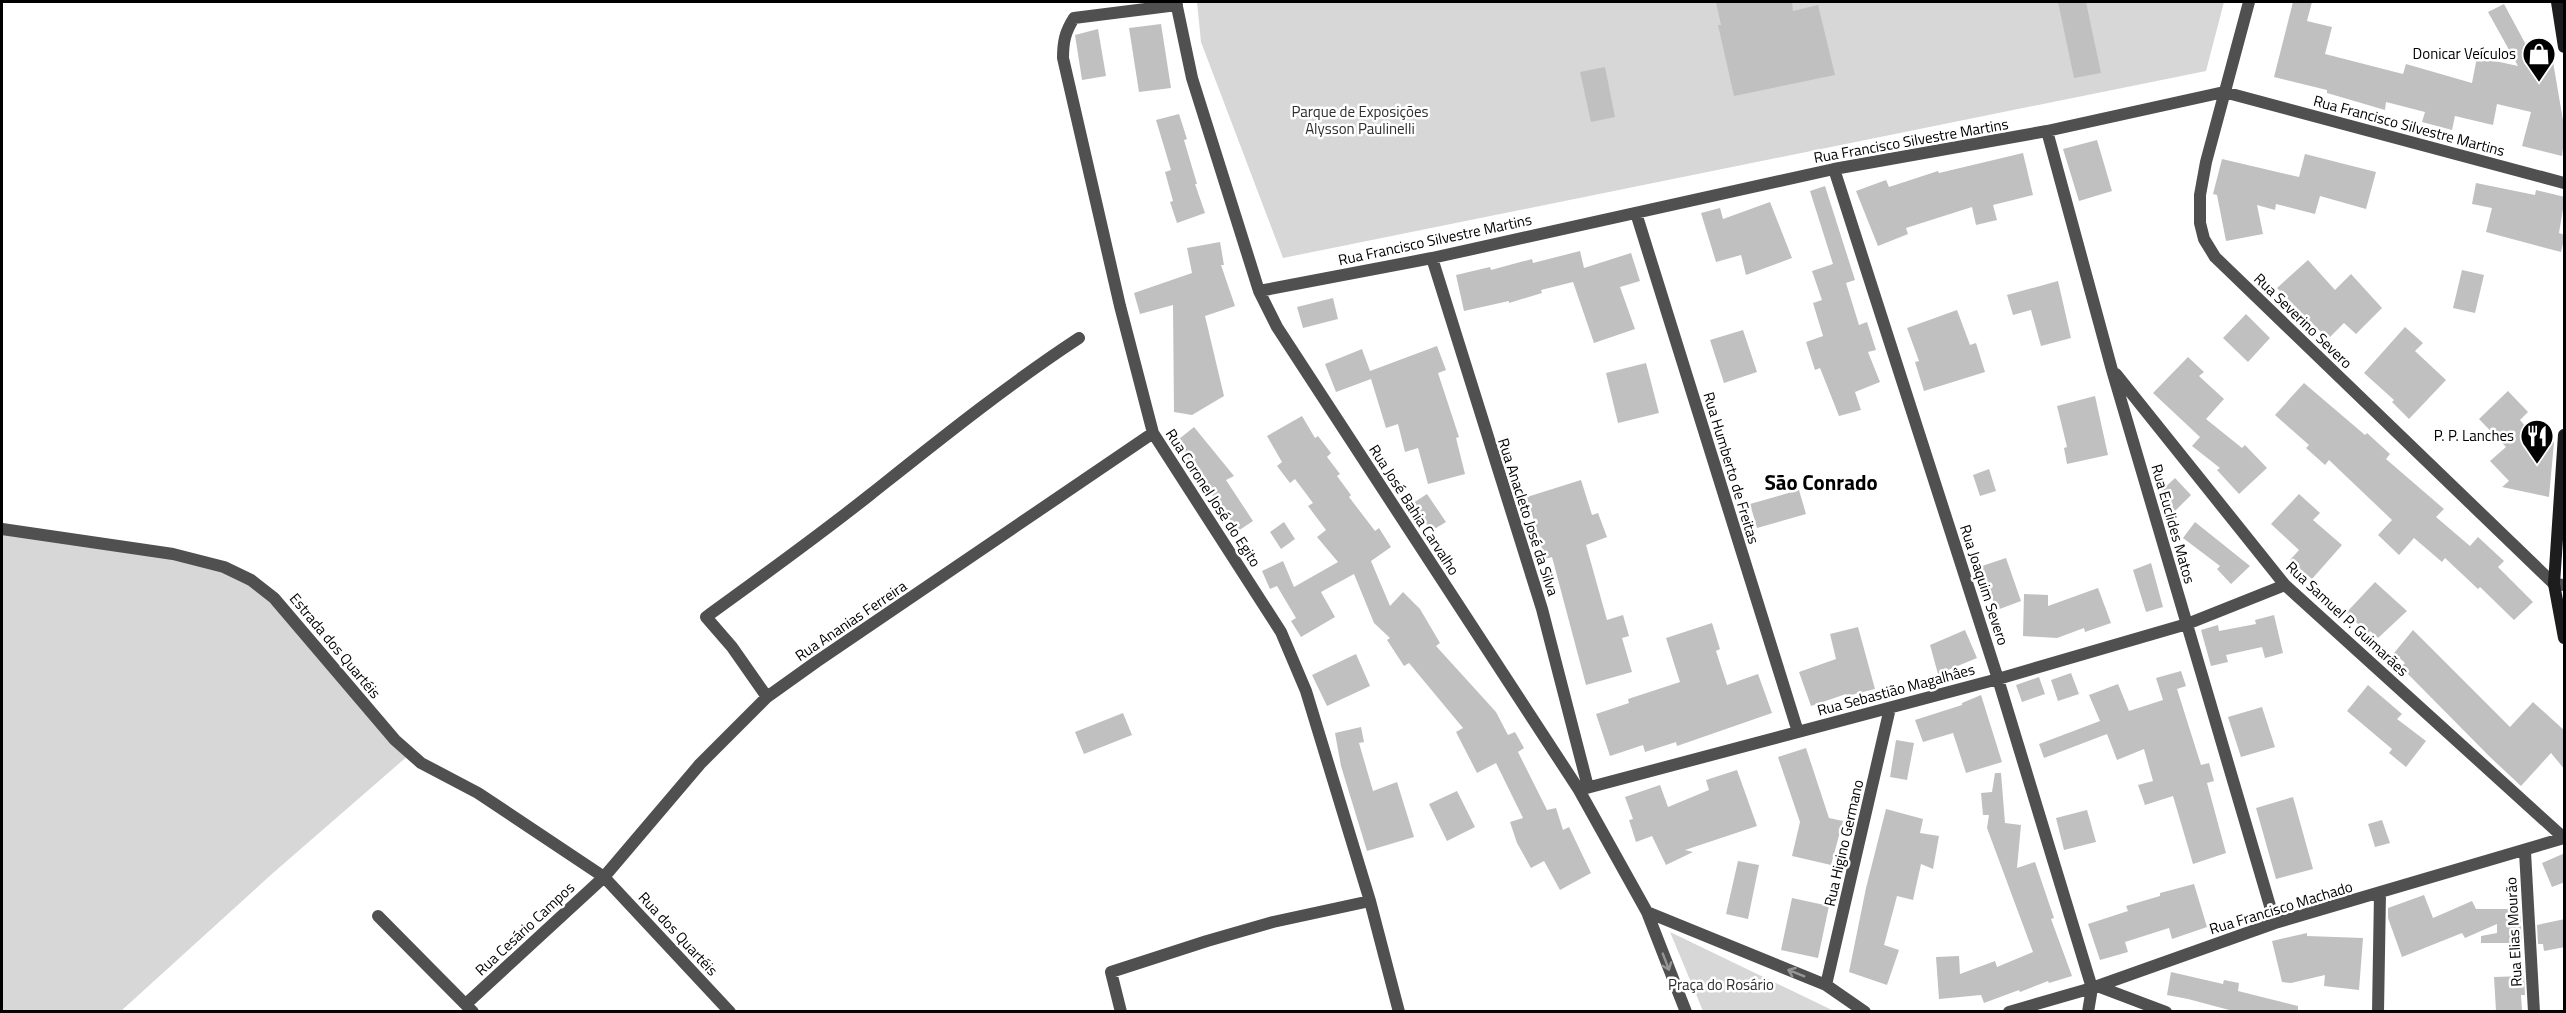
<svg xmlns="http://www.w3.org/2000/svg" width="2566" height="1013" viewBox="0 0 2566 1013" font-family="'Titillium Web',sans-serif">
	<rect width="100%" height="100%" fill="#fff"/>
	<!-- green -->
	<path fill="#d7d7d7" d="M1197,2H2224L2206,71L1283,258L1201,42Z
		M2,529L173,554L251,580L410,754L273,873L121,1011L2,1012Z
		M1670,932L1834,1011H1703Z"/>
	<!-- building -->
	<path fill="#c0c0c0" d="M1716,2H1792L1793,11L1818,5L1835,75L1734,96L1718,25H1721Z
		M2058,2H2086L2101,73L2074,78Z
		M2293,2H2312L2307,21L2332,27L2325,54L2403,74L2406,64L2472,83L2477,57L2518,66L2488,12L2504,4L2532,56L2551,50L2565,132L2562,156L2522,146L2531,112L2497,104L2493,125L2455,116L2452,130L2422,122L2425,112L2386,102L2385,110L2327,93V90L2274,77Z
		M1161,24L1171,88L1139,92L1129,28Z
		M1098,29L1106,76L1082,80L1075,35Z
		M1605,67L1615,117L1591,122L1580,72Z
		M1179,114L1187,139L1184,140L1197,184H1195L1205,213L1177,223L1170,202L1173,201L1165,172L1171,170L1156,120Z
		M2097,140L2112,191L2079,201L2063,149Z
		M2023,153L2033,195L1993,205L1997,220L1976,225L1972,207L1906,228L1908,234L1878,246L1856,191L1886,180L1889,187L1938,171L1939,173Z
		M2305,154L2376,172L2366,209L2320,196L2315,214L2276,204L2275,210L2257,205L2263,234L2226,241L2217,195L2213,194L2222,159L2299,177Z
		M2476,183L2535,195L2536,190L2565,197L2559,233L2565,235L2561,252L2486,232L2492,208L2472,204Z
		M1825,186L1855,280L1846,283L1859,325L1867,322L1876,350L1868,352L1880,382L1855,392L1861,410L1839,416L1820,368L1815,370L1806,342L1823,336L1813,303L1822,300L1812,271L1833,264L1810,191Z
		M1770,202L1792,258L1746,275L1741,255L1716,262L1701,213L1720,208L1723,219Z
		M1220,242L1224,265H1221L1235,306L1205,316L1224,396L1192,415L1174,412L1173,305L1140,314L1134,293L1192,273L1187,248Z
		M1580,251L1584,268L1631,253L1640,281L1620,287L1635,329L1594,343L1573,282L1541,290L1542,293L1509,303V301L1464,311L1456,275L1490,267L1491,270L1532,259L1533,263Z
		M2308,260L2335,290L2351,274L2382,308L2356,334L2344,323L2328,339L2277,288Z
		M2462,270L2484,275L2475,313L2453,308Z
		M2058,281L2071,338L2041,346L2031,310L2013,315L2007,295Z
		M1333,298L1338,319L1303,328L1297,307Z
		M1957,310L1970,345L1976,343L1985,372L1924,391L1915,362L1919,361L1907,328Z
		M2246,314L2270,338L2248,362L2223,338Z
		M2405,327L2423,343L2415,351L2446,380L2409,419L2392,402L2394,400L2364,373Z
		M1743,330L1757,372L1724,383L1710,340Z
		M1437,346L1446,370L1438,373L1459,437L1456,438L1465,474L1428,484L1418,448L1405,452L1398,424L1386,428L1371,379L1336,392L1325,364L1362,349L1370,371Z
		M2188,357L2204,372L2199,376L2224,399L2206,419L2242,448L2245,445L2267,468L2239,494L2217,470L2220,468L2192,446L2200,437L2153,393Z
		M1646,363L1659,413L1618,423L1606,373Z
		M2304,383L2365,435L2367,433L2390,454L2386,459L2444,509L2436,517L2470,546L2478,537L2504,561L2498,567L2533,602L2514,620L2480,587L2478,589L2445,558L2442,562L2414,538L2399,555L2378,535L2392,520L2329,460L2325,465L2306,448L2309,445L2275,415Z
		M2508,391L2528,412L2520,420L2536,439L2554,442L2549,497L2502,487L2509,481L2490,461L2506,447L2479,419Z
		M2095,396L2108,455L2067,464L2064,448L2067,447L2057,406Z
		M1302,416L1315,438L1318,436L1331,453L1327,457L1340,474L1337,476L1351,495L1349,497L1375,531L1379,528L1391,547L1371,561L1390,606L1403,592L1420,609L1440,643L1436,646L1496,712L1508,735L1515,732L1524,748L1518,752L1547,810L1556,808L1563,830L1569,827L1591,873L1560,890L1544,861L1531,868L1517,843L1510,822L1523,818L1496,763L1477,773L1456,732L1463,728L1409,663L1404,666L1387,640L1390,638L1374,623L1354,574L1321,592L1335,617L1301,637L1291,621L1296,618L1277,586L1270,589L1262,571L1283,561L1294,587L1338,562L1317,537L1326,530L1308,506L1313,503L1295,479L1290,483L1277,466L1282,462L1267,436Z
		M1194,427L1234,476L1226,480L1253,521L1238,531L1200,478L1202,477L1174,443Z
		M1989,469L1996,491L1980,496L1973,475Z
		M2175,478L2191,495L2175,511L2158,494Z
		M1581,480L1592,515L1598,513L1607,537L1586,545L1607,620L1623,615L1629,636L1622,638L1632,672L1586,685L1552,557L1545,559L1527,497Z
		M1799,490L1806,514L1757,528L1750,504Z
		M1427,494L1446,522L1431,531L1413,503Z
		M2299,494L2320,513L2313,520L2342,545L2312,579L2290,560L2299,550L2271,524Z
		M1284,522L1295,539L1281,549L1270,532Z
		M2195,522L2250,566L2231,584L2217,569L2220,566L2183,538Z
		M2006,558L2021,601L1997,610L1979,567Z
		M2151,563L2163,607L2146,612L2133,570Z
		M2375,582L2407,611L2378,638L2370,631L2368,633L2346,613Z
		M2098,588L2111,623L2085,632L2084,628L2057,638L2023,636L2024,594L2048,595V606Z
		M2274,615L2283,653L2265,658L2262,647L2226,655L2228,662L2211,666L2201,630L2218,625L2219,631L2256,624L2255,620Z
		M1712,623L1720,649L1716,651L1727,685L1758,674L1772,713L1677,746L1676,742L1645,752L1643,745L1610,756L1596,714L1629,703L1628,699L1680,682L1666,638Z
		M1858,627L1875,689L1847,696L1846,694L1811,706L1799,672L1836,659L1830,634Z
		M1965,630L1977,658L1938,674L1930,645Z
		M2413,630L2510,727L2533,702L2565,731V770L2551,753L2521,786L2490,757L2401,667L2405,663L2394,653Z
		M1356,654L1370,686L1327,706L1312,675Z
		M2181,671L2186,686L2177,689L2201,765L2209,763L2214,781L2207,783L2226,853L2193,864L2173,796L2145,805L2138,785L2153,781L2144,749L2117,760L2107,734L2044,758L2039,744L2100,721L2089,695L2118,684L2129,711L2163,700L2156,678Z
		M2071,673L2079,694L2058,701L2051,680Z
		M2039,677L2045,694L2022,702L2016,685Z
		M2368,685L2402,714L2397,719L2426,741L2406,767L2389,753L2392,749L2347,711Z
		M1981,695L2002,762L1966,773L1953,733L1923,742L1915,720L1962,705V703Z
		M2262,707L2275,747L2241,757L2228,717Z
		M1123,713L1132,735L1084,754L1075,732Z
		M1361,727L1364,742L1359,743L1373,791L1397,782L1414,837L1367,851L1341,766L1335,733Z
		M1896,740L1914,743L1907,780L1890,777Z
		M1806,748L1829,818L1843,821L1831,865L1792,856L1800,822L1778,757Z
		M1737,770L1757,826L1685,850L1693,852L1666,865L1652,836L1636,842L1629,820L1633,819L1625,797L1660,785L1668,807L1709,790L1706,780Z
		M1995,773H2001L2005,823L2021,825L2017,868L2035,862L2054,918L2051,919L2072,976L2049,983L2048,981L2020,992L2019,990L1984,1003L1981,995L1939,999L1936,957L1959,956L1960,974L1995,961L1997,967L2033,952L1987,828L1989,815H1983L1981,793L1992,792Z
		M1457,791L1475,827L1447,841L1429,804Z
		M2293,797L2313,869L2276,879L2256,808Z
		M1886,809L1923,819L1920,833L1939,836L1933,869L1921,864L1913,900L1897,896L1884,945L1899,950L1887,985L1849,972L1866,888Z
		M2087,810L2096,842L2064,850L2056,818Z
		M2382,820L2390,843L2375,847L2368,824Z
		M2565,853V882L2552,887L2542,863Z
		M1738,861L1759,865L1748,919L1726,914Z
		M2194,884L2207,927L2172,939L2169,928L2125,942L2128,952L2100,960L2088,924L2128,911L2126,906L2160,896V893Z
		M2424,895L2433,918L2472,901L2476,909H2520L2522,943H2481V936L2497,933V924L2465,938L2462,933L2402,957L2388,918V908Z
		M1792,898L1829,906L1818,958L1781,950Z
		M2565,919V947L2544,951L2543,944H2538L2537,925Z
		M2307,933V936L2363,938L2359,990L2324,986L2325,975L2291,983L2282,982L2272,941Z
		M2171,972L2223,984L2224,980L2239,983L2238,991L2298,1006V1011H2233L2188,999L2167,995Z
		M2524,976L2525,995H2521L2522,1011H2496L2494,977Z"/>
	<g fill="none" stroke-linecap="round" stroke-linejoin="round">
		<!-- street -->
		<path stroke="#505050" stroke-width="12" d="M1176,2L1192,78L1259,291L1277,327L1579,790L1647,912L1686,1012
			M2249,2L2206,162L2200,195V223L2204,239L2215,257L2554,584L2564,585
			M1177,5L1074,18C1065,32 1063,42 1063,58L1120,306L1153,433L1281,632L1306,691L1370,901L1399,1012
			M2047,131L2112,370L2275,923
			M1834,169L1998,679L2092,988L2088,1012
			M1636,213L1798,732
			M1432,258L1542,609L1588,787
			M1259,291L1432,258L1834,169L2047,131L2224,92L2564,183
			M2116,374L2285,585L2564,838
			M2,529L173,554L224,567L251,580L274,598L395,740L421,763L478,793L604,877L730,1012
			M767,697L732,647L706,617C761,577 817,537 871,494C939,440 1006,386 1079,338
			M1579,790L1998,679L2187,624L2285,585
			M2525,852L2534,1012
			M1647,912L1826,985L1865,1012
			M378,916L473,1012
			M1826,985L1890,708
			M2097,986L2166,1012
			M466,1004L604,877L700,764L767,697L816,662L1153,433
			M1121,1012L1111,972L1207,941L1273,922L1370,901
			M2009,1012L2092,988L2275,923L2564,838
			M2378,1012L2380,893"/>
		<!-- secondary -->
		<path stroke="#1d1d1d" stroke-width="12" d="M2557,2L2564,47
			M2564,435L2554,584L2564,638"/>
	</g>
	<!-- one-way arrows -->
	<defs><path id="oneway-shaft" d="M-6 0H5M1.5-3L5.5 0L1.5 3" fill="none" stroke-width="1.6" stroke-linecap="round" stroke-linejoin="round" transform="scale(1.5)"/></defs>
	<g stroke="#969696">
		<use href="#oneway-shaft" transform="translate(1666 962) rotate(69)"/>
		<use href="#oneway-shaft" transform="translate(1796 973) rotate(-158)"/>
	</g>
	<!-- icons -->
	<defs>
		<g id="shop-pin" transform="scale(1.725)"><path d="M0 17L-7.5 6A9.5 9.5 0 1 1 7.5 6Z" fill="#000" stroke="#fff"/><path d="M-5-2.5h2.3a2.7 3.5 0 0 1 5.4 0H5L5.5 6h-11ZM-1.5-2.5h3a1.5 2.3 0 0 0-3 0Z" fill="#fff"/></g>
		<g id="restaurant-pin" transform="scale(1.725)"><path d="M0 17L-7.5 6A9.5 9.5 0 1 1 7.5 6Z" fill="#000" stroke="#fff"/><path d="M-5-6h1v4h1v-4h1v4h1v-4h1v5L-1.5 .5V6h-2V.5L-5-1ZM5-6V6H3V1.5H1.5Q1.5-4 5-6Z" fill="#fff"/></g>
	</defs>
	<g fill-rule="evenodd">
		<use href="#shop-pin" x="2539" y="54"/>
		<use href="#restaurant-pin" x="2537" y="436"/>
	</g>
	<g text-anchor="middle" stroke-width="5" stroke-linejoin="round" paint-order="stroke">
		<!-- poi labels -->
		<g font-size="15" fill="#000" stroke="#fff" text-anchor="end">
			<text x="2516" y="59">Donicar Veículos</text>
			<text x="2514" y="441">P. P. Lanches</text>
		</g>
		<!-- park labels -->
		<g font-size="15" fill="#2e2e2e" stroke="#fff">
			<text x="1360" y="117">Parque de Exposições<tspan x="1360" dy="17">Alysson Paulinelli</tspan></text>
			<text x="1721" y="990">Praça do Rosário</text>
		</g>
		<!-- street labels -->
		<g font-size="15" fill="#000" stroke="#fff">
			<text transform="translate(2409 126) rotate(15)" y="5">Rua Francisco Silvestre Martins</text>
			<text transform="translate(1911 141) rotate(-10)" y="5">Rua Francisco Silvestre Martins</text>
			<text transform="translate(1435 240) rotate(-12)" y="5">Rua Francisco Silvestre Martins</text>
			<text transform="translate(2303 321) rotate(44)" y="5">Rua Severino Severo</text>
			<text transform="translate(1731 468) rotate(73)" y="5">Rua Humberto de Freitas</text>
			<text transform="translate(1213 498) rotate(57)" y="5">Rua Coronel José do Egito</text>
			<text transform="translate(1414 510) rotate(57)" y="5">Rua José Bahia Carvalho</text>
			<text transform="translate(1528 517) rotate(72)" y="5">Rua Anacleto José da Silva</text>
			<text transform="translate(2173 524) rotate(74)" y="5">Rua Euclides Matos</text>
			<text transform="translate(1984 585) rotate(72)" y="5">Rua Joaquim Severo</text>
			<text transform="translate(2347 619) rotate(43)" y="5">Rua Samuel P. Guimarães</text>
			<text transform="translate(851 621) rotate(-34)" y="5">Rua Ananias Ferreira</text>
			<text transform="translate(335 646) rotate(50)" y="5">Estrada dos Quartéis</text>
			<text transform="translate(1896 690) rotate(-15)" y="5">Rua Sebastião Magalhâes</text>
			<text transform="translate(1844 843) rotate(-77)" y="5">Rua Higino Germano</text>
			<text transform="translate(2281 908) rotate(-17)" y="5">Rua Francisco Machado</text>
			<text transform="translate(525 929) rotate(-43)" y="5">Rua Cesário Campos</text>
			<text transform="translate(2514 932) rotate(-93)" y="5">Rua Elias Mourão</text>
			<text transform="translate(678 934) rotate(47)" y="5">Rua dos Quartéis</text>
		</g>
		<!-- district labels -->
		<g font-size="21" font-weight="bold" fill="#000" stroke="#fff">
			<text x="1821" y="490">São Conrado</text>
		</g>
	</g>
	<!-- border -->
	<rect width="2566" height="1013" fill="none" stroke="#000000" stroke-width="6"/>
</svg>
